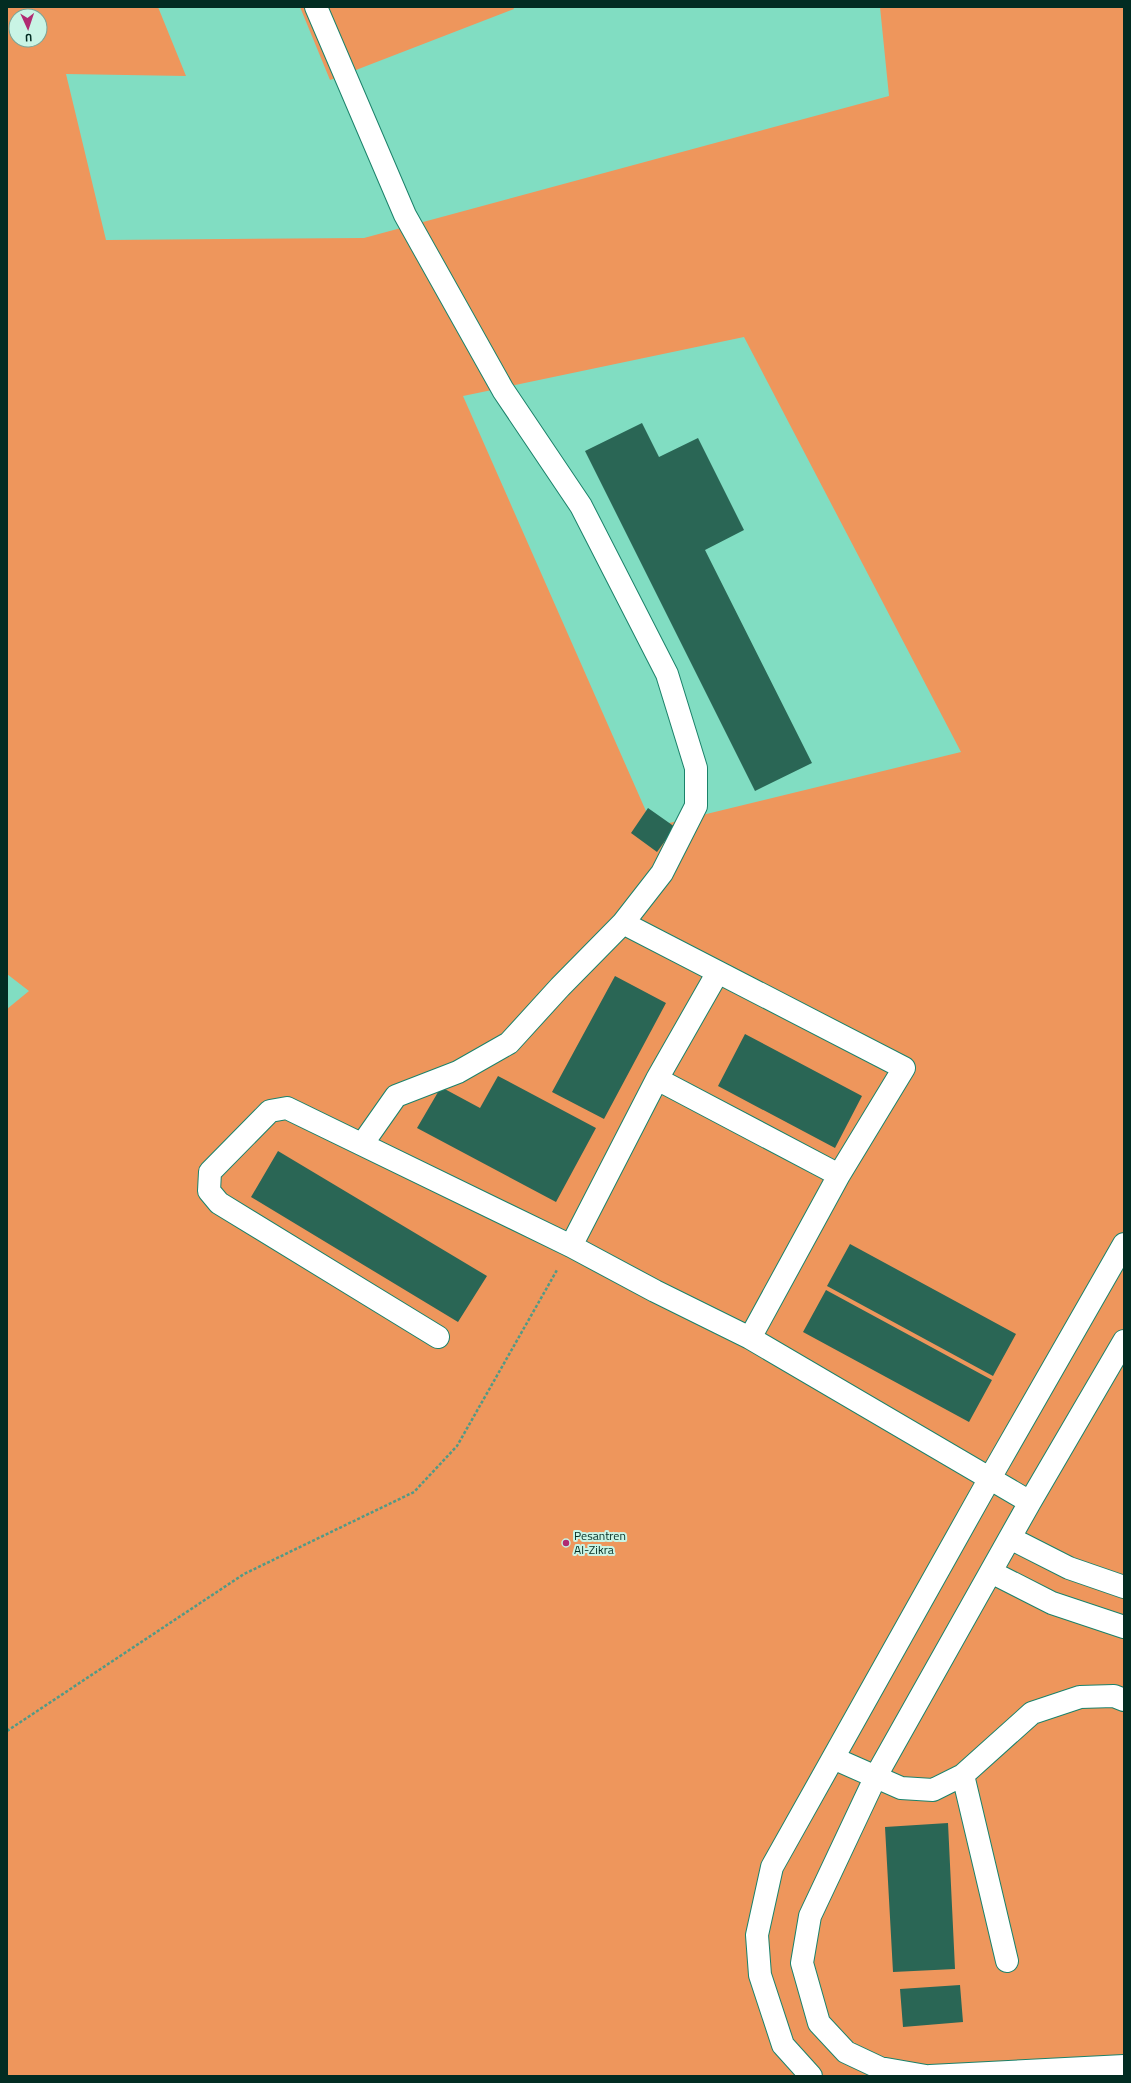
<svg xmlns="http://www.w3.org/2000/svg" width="1131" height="2083" viewBox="0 0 1131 2083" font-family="'Titillium Web',sans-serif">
	<rect width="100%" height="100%" fill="#81ddc2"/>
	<!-- green -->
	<path fill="#ee965c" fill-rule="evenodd" d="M7,7H158L186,76L66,74L106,240L364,238L889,96L880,7H1124V2076H7V1009L29,991L7,974ZM16,16H40V40H16ZM744,337L961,752L653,827L463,396Z
		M300,7H513L514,9L330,80Z"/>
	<!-- building -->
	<path fill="#2a6655" d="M642,423L659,457L698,438L744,530L705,550L812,763L755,791L585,451Z
		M648,808L675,827L657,852L631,833Z
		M615,976L666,1003L604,1119L552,1092Z
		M745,1034L862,1096L835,1148L718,1086Z
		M498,1076L596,1128L556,1202L417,1128L441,1087L480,1108Z
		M278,1151L487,1276L458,1322L251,1197Z
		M850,1244L1016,1334L993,1376L827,1286Z
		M826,1290L992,1380L969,1422L803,1332Z
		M948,1823L955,1969L893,1972L885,1827Z
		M960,1985L963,2022L903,2027L900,1989Z"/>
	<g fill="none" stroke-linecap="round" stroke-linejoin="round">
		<!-- minor casing -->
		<g stroke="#1b826a" stroke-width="24">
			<path id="minor" d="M316,7L405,215L503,390L581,506L667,674L696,768V806L662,873L623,923L560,987L509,1043L458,1072L396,1096L363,1143
				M623,923L904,1068L839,1175L750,1338
				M657,1079L839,1175
				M571,1246L657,1079L718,972
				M438,1337L219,1203L209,1191L210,1172L270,1111L287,1108L571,1246L655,1291L750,1338L1030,1502
				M1010,1538L1069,1568L1124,1587
				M991,1572L1052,1603L1124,1627
				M833,1758L901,1788L933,1790L963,1775L1032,1713L1080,1697L1114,1696L1124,1700
				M963,1775L1007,1961
				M811,2076L783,2045L760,1975L757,1935L772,1867L990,1478L1124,1244
				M926,2076L880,2068L846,2052L819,2023L802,1963L810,1916L876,1776L1030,1502L1124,1341
				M930,2076L1124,2066"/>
		</g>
		<!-- path -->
		<path stroke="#519a86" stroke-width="2.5" stroke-dasharray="3 2" stroke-linecap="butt" d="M7,1731L244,1574L414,1492L457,1446L557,1270"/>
		<!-- minor -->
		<use href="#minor" stroke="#fff" stroke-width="22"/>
	</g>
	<!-- markers -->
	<circle fill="#b02b72" stroke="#c9f4e5" stroke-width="1.5" cx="566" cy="1543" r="4"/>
	<g text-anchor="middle" stroke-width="4" stroke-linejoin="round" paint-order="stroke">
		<!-- poi labels -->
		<g font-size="12" fill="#022c22" stroke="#c9f4e5" text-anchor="start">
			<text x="574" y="1540">Pesantren<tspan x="574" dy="14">Al-Zikra</tspan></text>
		</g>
	</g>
	<!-- border -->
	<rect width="1131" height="2083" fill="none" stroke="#022c22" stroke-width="16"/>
	<!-- north arrow -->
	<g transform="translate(28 28) rotate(177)"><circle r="19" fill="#c9f4e5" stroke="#79a497"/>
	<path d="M0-3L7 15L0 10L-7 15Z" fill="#b02b72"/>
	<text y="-6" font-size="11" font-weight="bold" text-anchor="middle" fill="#022c22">U</text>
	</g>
</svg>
